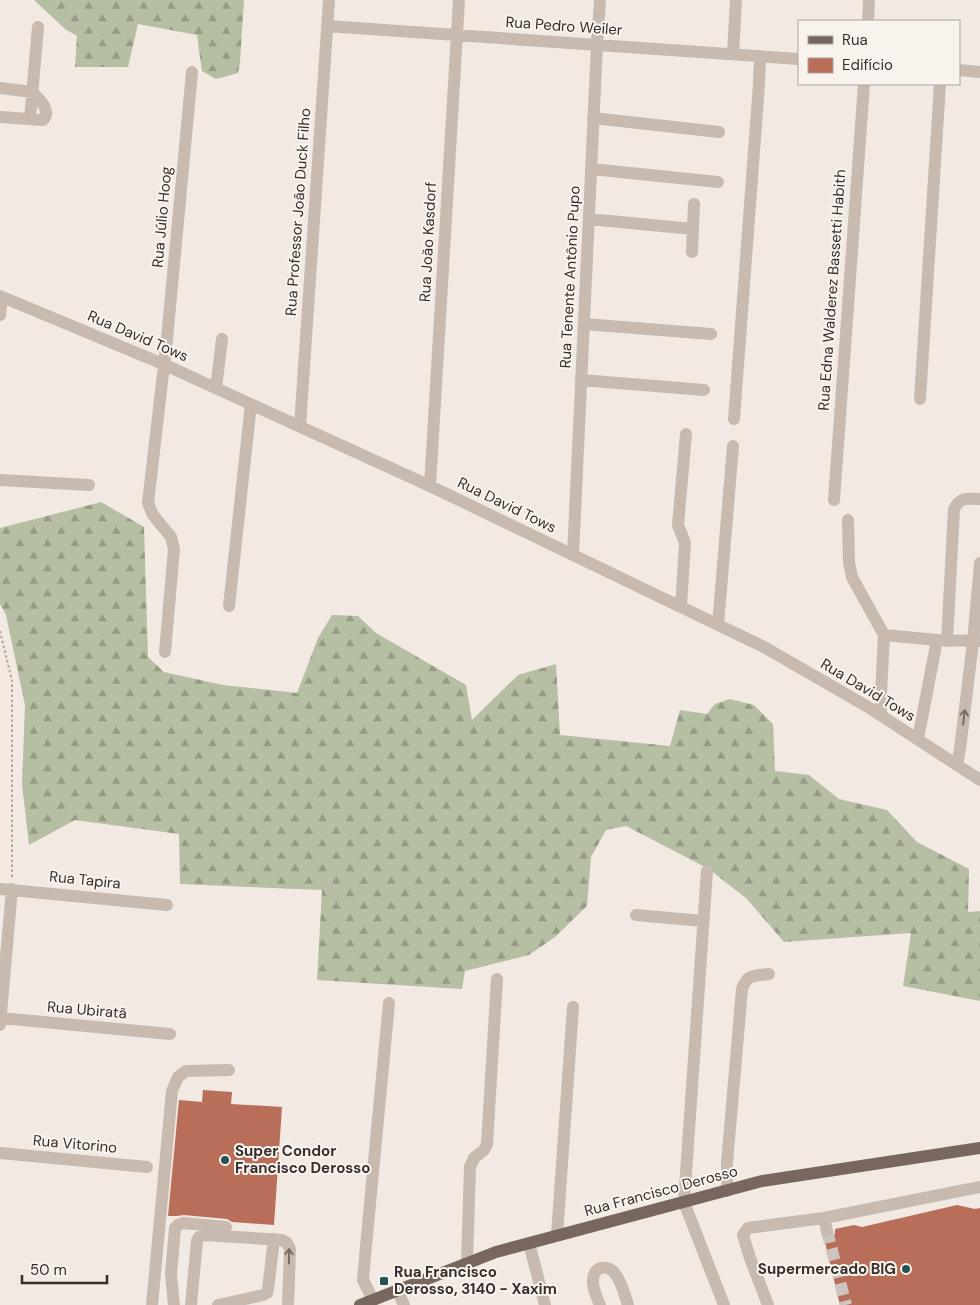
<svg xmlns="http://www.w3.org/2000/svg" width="980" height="1305" viewBox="0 0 980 1305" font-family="'DM Sans',sans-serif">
	<defs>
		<pattern id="forest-firs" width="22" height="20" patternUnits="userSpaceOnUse" patternTransform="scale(1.25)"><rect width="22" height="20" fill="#b6bea3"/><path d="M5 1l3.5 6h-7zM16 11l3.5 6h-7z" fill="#959b85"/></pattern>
	</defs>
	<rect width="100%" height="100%" fill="#f1e9e2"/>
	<!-- forest -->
	<path fill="url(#forest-firs)" d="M34,0H244L240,62L238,73L216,79L202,71L197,35L138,24L128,67H75L77,36L65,29Z
		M101,502L144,527L148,657L164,672L223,685L297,693L318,638L332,615L358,616L376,633L466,685L472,720L518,675L556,664L560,735L670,746L680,710L707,714L715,704L730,699L754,705L773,724L775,771L809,775L839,799L887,810L917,842L969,869L968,912L980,911V1001L903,986L911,933L784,942L747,899L709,869L626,826L606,830L591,857L587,906L555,937L529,955L465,971L462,989L317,980L322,890L180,884L179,834L75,820L29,845L22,784L25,705L6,615L0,604V528Z"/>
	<!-- building -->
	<path fill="#b86e59" d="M203,1090L232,1092L231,1104L282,1107L274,1225L232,1222L227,1219L184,1215L177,1216H168L179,1100L202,1102Z
		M957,1205L975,1209L980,1208V1305H840L824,1238L828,1239L832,1237L835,1234V1229L854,1225L862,1227Z"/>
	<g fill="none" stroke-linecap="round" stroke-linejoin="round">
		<!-- minor-tunnel -->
		<path stroke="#ccc4be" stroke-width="12" stroke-dasharray="12 6" stroke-linecap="butt" d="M827,1231L846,1305"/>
		<!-- path -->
		<path stroke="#b4a499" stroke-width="2" stroke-dasharray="2.5 2.5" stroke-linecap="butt" d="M0,631L12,681V877"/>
		<!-- minor -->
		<path stroke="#c8baae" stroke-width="12" d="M868,21L869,0
			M327,26L799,59
			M733,54L736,0
			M959,70L980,72
			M0,88L32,92C39,99 52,110 43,120L0,117
			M593,118L719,132
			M30,119L38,27
			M591,169L718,182
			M589,219L693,229
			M692,252L694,204
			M0,296L163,364L430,486L764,647L868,707L980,780
			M0,315L2,297
			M584,324L711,334
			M581,380L704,390
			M216,388L222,339
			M920,399L940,84
			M734,419L759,84L760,56
			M300,426L329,0
			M0,480L89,485
			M430,486L459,0
			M834,500L864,84
			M848,520L849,563L852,577L884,635L881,694V715
			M573,555L597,45L600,0
			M229,606L251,404
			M681,607L685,543L678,525L686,434
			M718,625L733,446
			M884,635L937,640L980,641
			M947,641L954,509C961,496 967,499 980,499
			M165,652L174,549L171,537L153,515L148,503L167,339L192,72
			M918,739L937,640
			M957,765L960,749L973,642L980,563
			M707,871L684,1202L724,1305
			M0,889L167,905
			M636,915L703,921
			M1,1018L170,1034
			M0,1025L12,889
			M0,1153L147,1167
			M727,1191V1163L742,989C747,974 754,976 769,974
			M824,1218L827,1231
			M557,1235L573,1007
			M529,1243L545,1305
			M467,1263L470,1167L474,1158L484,1150L487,1144L497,979
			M397,1290L404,1305
			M373,1300L363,1280L365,1257L389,1003
			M152,1305L172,1091L178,1077L186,1071L229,1070
			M174,1305L171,1274L175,1228L178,1225L183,1223L226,1227
			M191,1305L197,1241L199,1237L204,1235L282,1240L287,1243L290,1249L288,1305
			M218,1305L263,1295L267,1293L268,1289L274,1239
			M600,1305C597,1298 593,1290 593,1282C592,1266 608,1263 616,1275C622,1283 625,1296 628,1305
			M768,1305L750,1258L743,1235L748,1228L824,1218L980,1187"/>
		<!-- major -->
		<path stroke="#77675f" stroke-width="12" d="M360,1305L496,1252L762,1181L980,1148"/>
	</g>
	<!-- one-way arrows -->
	<defs><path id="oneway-shaft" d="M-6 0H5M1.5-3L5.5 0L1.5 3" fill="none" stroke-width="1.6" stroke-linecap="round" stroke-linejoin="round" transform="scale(1.25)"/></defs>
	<g stroke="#796e66">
		<use href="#oneway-shaft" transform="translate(964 717) rotate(-83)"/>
		<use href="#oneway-shaft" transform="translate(289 1256) rotate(-90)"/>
	</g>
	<!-- markers -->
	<g fill="#265254" stroke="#f9f3ee" stroke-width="2">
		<circle cx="225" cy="1160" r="5"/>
		<circle cx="906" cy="1269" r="5"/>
		<rect x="379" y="1276" width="10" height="10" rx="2.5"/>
	</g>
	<g text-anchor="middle" stroke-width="4" stroke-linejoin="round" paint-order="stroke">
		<!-- street labels -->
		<g font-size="15" fill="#382f2c" stroke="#f9f3ee">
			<text transform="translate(564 26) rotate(4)" y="5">Rua Pedro Weiler</text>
			<text transform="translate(298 212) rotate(-86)" y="5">Rua Professor João Duck Filho</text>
			<text transform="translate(162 217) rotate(-85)" y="5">Rua Júlio Hoog</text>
			<text transform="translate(428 242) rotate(-87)" y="5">Rua João Kasdorf</text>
			<text transform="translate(570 277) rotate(-87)" y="5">Rua Tenente Antônio Pupo</text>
			<text transform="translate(832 290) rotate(-86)" y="5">Rua Edna Walderez Bassetti Habith</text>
			<text transform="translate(138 336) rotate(23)" y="5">Rua David Tows</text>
			<text transform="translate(507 505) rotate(26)" y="5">Rua David Tows</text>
			<text transform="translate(868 690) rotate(31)" y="5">Rua David Tows</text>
			<text transform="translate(85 880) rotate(6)" y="5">Rua Tapira</text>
			<text transform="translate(87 1010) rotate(5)" y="5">Rua Ubiratã</text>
			<text transform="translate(75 1144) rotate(5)" y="5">Rua Vitorino</text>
			<text transform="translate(661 1191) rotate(-15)" y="5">Rua Francisco Derosso</text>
		</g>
		<!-- poi labels -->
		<g font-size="15" font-weight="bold" fill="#382f2c" stroke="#f9f3ee" text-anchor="start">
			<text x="235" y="1156">Super Condor<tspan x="235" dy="17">Francisco Derosso</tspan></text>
			<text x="896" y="1274" text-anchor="end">Supermercado BIG</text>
			<text x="394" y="1277">Rua Francisco<tspan x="394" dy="17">Derosso, 3140 - Xaxim</tspan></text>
		</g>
	</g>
	<!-- legend -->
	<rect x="798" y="20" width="162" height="65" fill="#f9f3ee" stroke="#aca5a0"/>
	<rect x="808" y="36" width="25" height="8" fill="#77675f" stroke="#aca5a0"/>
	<text x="842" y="45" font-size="15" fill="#382f2c">Rua</text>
	<rect x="808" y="58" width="25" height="15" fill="#b86e59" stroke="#aca5a0"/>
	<text x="842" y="70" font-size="15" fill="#382f2c">Edifício</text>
	<!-- scale -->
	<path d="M22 1275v8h85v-8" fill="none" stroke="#382f2c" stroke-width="2.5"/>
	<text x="30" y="1275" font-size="15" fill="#382f2c" stroke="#f9f3ee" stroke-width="4" paint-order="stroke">50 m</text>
</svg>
